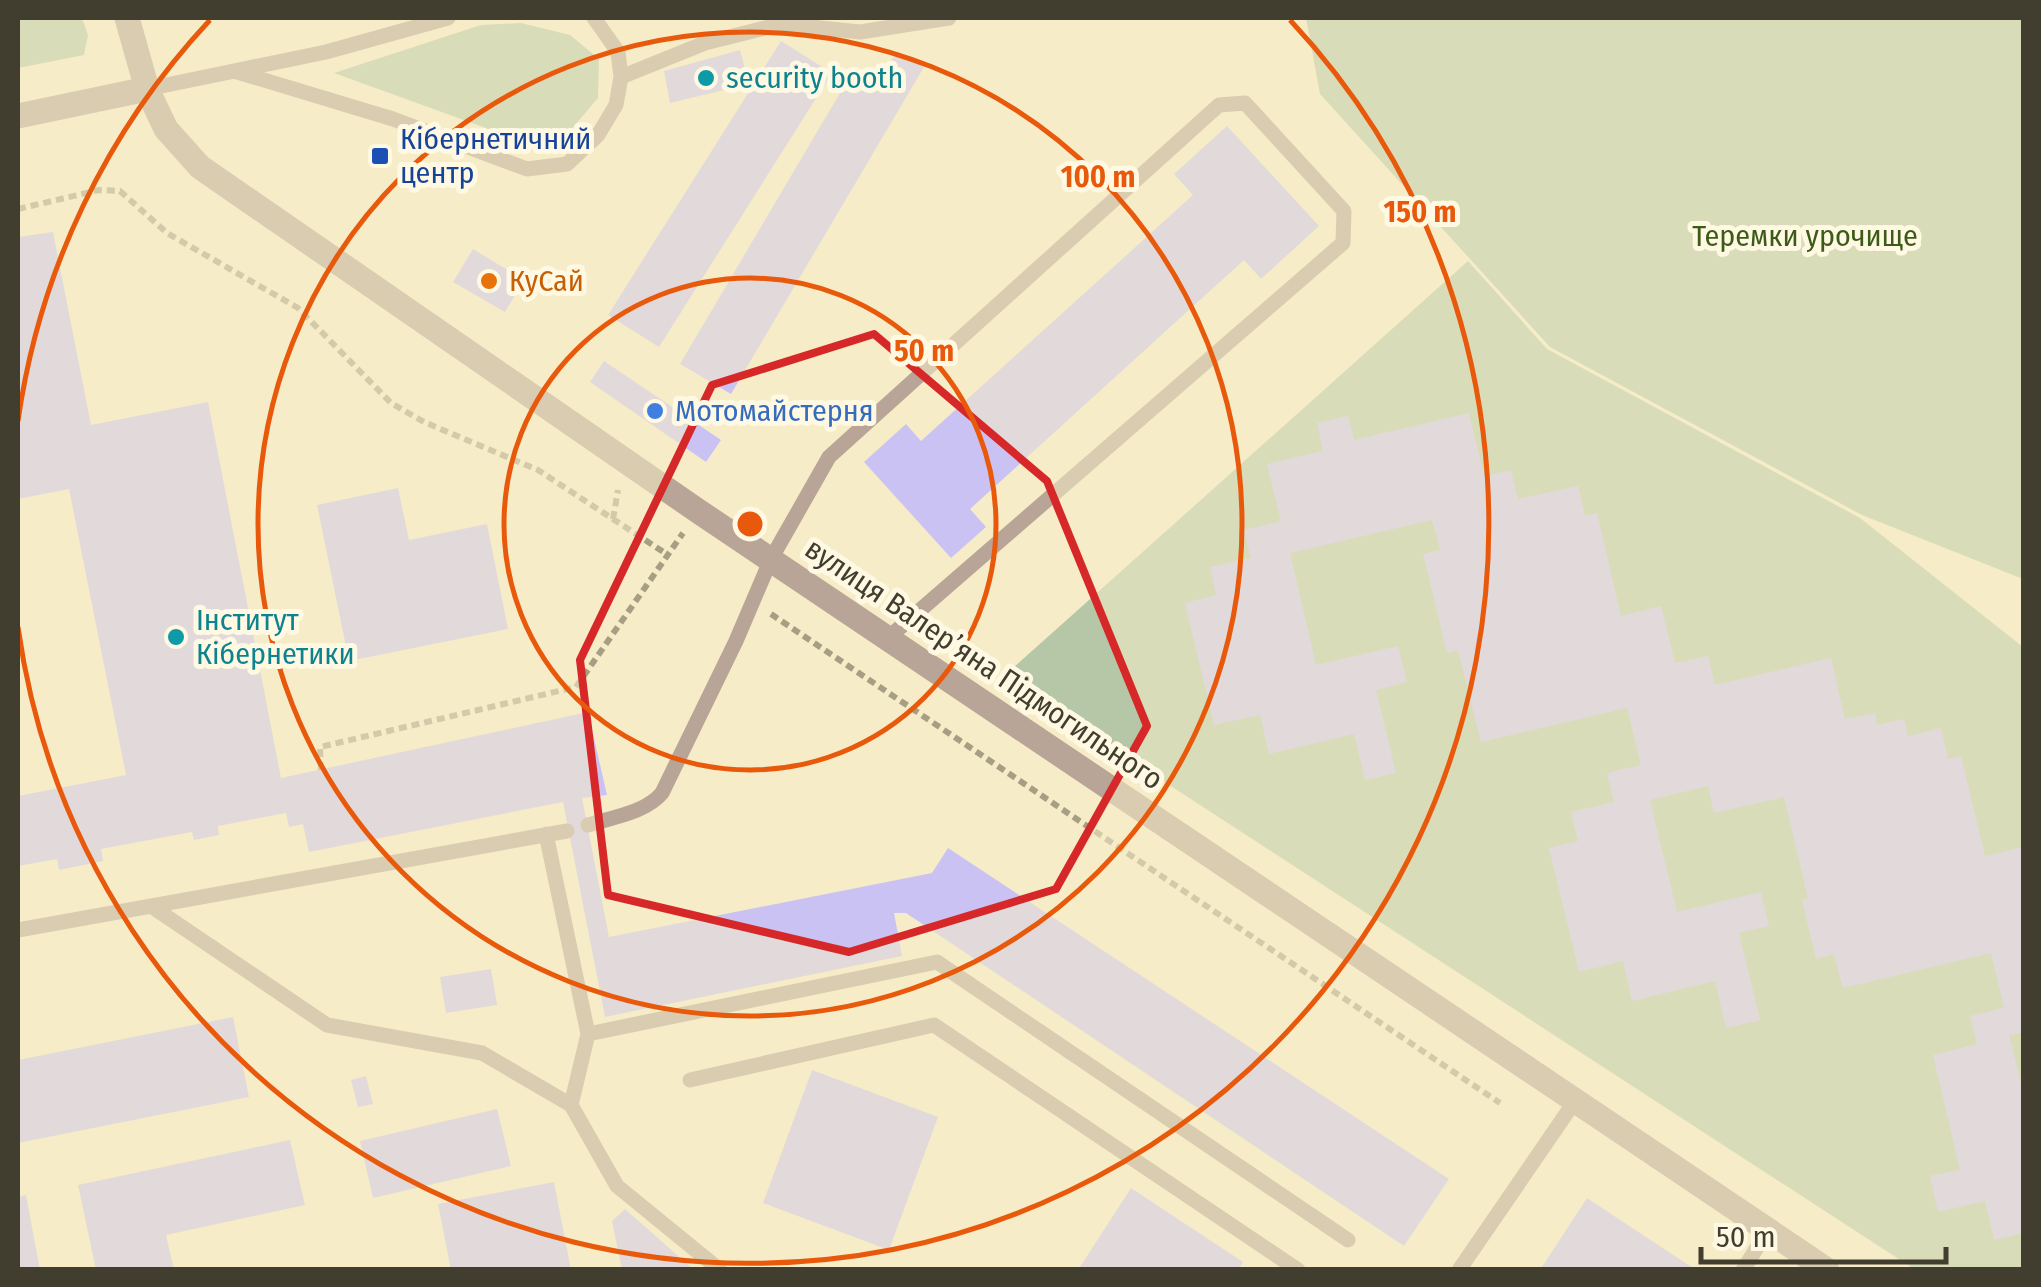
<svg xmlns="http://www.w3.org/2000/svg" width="2041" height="1287" viewBox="0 0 2041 1287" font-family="'Fira Sans Condensed',sans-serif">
	<rect width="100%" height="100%" fill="#f6ecc7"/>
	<!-- green -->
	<path fill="#b6c7a8" d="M18,18H82L88,35L84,55L18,68Z
		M1306,18H2023V579L1862,515L1550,347L1320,94Z
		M521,23L570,35L599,59L598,98L564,138L527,143L334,73L481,25Z
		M1468,261L1547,349L1860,518L2023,647V1269H1914L1003,677Z"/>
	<!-- building -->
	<path fill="#cbc2f4" d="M781,41L832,73L659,347L608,315Z
		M740,50L749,84L670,103L664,71Z
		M897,51L924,67L731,394L680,364L853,71L876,85Z
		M1227,126L1319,226L1261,279L1244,260L970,509L986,527L951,558L864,462L906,424L921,441L1193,195L1174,174Z
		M53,232L91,425L208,402L281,778L588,712L607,795L582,798L609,937L932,873L948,848L1449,1179L1404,1246L906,913H894L902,956L605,1017L563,802L309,852L303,824L289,827L286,813L218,826L219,835L194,840L192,832L101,849L103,861L59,870L57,859L18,866V796L126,775L69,489L18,499V237Z
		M473,249L524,280L505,312L453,282Z
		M604,361L721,440L706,462L590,382Z
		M1469,413L1484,476L1511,470L1518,499L1578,486L1585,516L1597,513L1621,616L1661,606L1675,663L1708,656L1715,685L1831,658L1845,719L1875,713L1877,725L1904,719L1908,736L1941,728L1948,759L1961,756L1985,856L2024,847V1032L2009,1035L2024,1096V1233L1994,1240L1985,1201L1938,1212L1930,1176L1960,1170L1933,1055L1977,1044L1970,1016L2004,1008L1991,953L1843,988L1834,954L1816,959L1802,900L1808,898L1784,797L1714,813L1708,786L1650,800L1677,912L1761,892L1769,926L1739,933L1760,1020L1726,1028L1715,981L1632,1001L1623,961L1579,972L1549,848L1578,841L1571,812L1614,802L1607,773L1641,765L1627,708L1481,742L1458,650L1447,653L1423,554L1440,550L1432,520L1290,553L1316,665L1398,646L1407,682L1376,690L1396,773L1365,780L1354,734L1269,754L1260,715L1214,725L1185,603L1216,595L1210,567L1251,558L1244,530L1281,521L1267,464L1323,451L1317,423L1348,416L1354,440Z
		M398,488L409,540L487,524L508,629L349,661L317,505Z
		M491,969L497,1005L446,1013L440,977Z
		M233,1017L249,1097L18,1143V1060Z
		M812,1070L938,1117L889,1250L763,1203Z
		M366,1076L373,1104L358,1107L351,1080Z
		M497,1109L511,1166L373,1198L360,1141Z
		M290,1140L305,1205L166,1235L174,1270H96L78,1185Z
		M554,1182L571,1270H451L438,1204Z
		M1131,1188L1243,1262L1238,1270H1078Z
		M26,1195L40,1270H18V1197Z
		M1587,1198L1696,1270H1540Z
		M625,1209L694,1270H622L612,1221Z"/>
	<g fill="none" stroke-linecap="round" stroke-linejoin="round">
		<!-- path -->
		<path stroke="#a69f84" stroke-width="6" stroke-dasharray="8 5" stroke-linecap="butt" d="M18,209L99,190L120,191L167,233L298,308L391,403L424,422L538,470L668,555
			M613,519L618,490
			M771,614L1500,1103
			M321,770L320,747L576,687L683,533"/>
		<!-- lane -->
		<path stroke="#b9a597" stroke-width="15" d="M234,71L393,119L527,169L567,164L598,135L616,105L621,77L618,52L594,18
			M621,77L705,43L781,24L860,32L949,18
			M147,89L326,52L448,18
			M588,825C613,817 645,813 662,793L736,641L771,559L829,457L1219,105L1245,103L1344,211L1343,243L888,638
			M546,834L588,1034L937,962L1348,1240
			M151,906L327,1025L482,1053L571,1105
			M18,930L567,831
			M588,1034L571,1105L617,1186L720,1270
			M690,1080L934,1025L1298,1270
			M1459,1270L1575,1101
			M1743,1270L1768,1230"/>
		<!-- street -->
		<path stroke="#b9a597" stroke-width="25" d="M127,18L147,89L166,129L200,167L698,511L1827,1270
			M18,116L147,89"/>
	</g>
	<!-- marked area -->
	<path d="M0 0H2041V1287H0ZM874,334L1047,481L1147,726L1056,889L849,952L608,895L580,660L712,385Z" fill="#f6ecc7" fill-opacity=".55" fill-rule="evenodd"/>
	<path fill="none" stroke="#d62828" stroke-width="8" stroke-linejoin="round" d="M874,334L1047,481L1147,726L1056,889L849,952L608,895L580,660L712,385Z"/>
	<!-- distance rings -->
	<g fill="none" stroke="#e8590c" stroke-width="5">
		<circle cx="750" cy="524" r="246"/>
		<circle cx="750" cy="524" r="492"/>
		<path d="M18 421A739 739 0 0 1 210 20M1290 20A739 739 0 1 1 18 627"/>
	</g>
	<!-- markers -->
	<g fill="#0f9aa8" stroke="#fff9e3" stroke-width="4">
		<circle cx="706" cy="78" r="10"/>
		<circle cx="176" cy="637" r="10"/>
	</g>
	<rect fill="#1a4fb4" stroke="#fff9e3" stroke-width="4" x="370" y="146" width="20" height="20" rx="5"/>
	<circle fill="#e8710a" stroke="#fff9e3" stroke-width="4" cx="489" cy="281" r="10"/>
	<circle fill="#3f7fe0" stroke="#fff9e3" stroke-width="4" cx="655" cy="411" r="10"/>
	<g text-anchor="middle" stroke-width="10" stroke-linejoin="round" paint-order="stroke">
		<!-- culture labels -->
		<g font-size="30" fill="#0d838f" stroke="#fff9e3" text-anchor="start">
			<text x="726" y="88">security booth</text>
			<text x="196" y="630">Інститут<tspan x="196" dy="34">Кібернетики</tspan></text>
		</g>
		<!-- transit labels -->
		<g font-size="30" fill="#164399" stroke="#fff9e3" text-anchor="start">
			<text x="400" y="149">Кібернетичний<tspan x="400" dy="34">центр</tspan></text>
		</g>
		<!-- park labels -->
		<g font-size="30" fill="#3c5b18" stroke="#fff9e3">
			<text x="1805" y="246">Теремки урочище</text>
		</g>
		<!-- food labels -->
		<g font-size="30" fill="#c56008" stroke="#fff9e3" text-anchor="start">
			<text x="509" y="291">КуСай</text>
		</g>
		<!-- shop labels -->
		<g font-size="30" fill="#366cbe" stroke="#fff9e3" text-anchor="start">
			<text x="675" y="421">Мотомайстерня</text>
		</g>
		<!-- street labels -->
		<g font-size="30" fill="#413d2f" stroke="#fff9e3">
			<text transform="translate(984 664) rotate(34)" y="10">вулиця Валерʼяна Підмогильного</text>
		</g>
	</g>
	<circle cx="750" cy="524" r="15" fill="#e8590c" stroke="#fff9e3" stroke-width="5"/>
	<g font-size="30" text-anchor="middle" font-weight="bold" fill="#e8590c" stroke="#fff9e3" stroke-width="10" stroke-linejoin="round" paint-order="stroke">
		<text x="1098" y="187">100 m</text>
		<text x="1420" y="222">150 m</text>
		<text x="924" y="361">50 m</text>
	</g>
	<!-- border -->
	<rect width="2041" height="1287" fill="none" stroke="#413d2f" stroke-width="40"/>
	<!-- scale -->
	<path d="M1701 1247v15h245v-15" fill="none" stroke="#413d2f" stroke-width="5"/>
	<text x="1716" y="1247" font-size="30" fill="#413d2f" stroke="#fff9e3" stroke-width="8" paint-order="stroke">50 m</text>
</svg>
